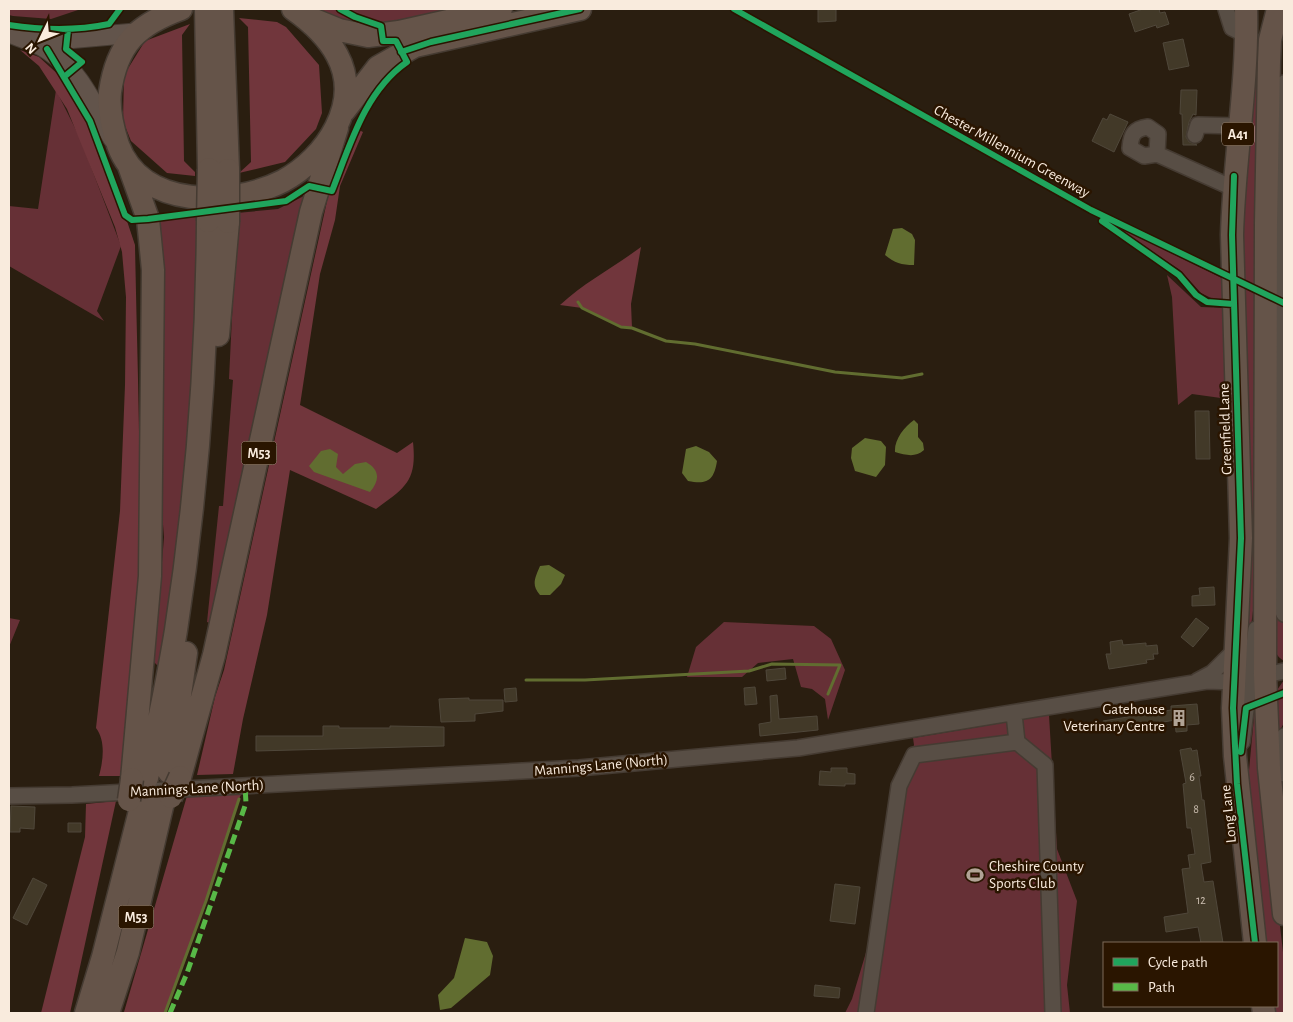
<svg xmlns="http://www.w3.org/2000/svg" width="1293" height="1022" viewBox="0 0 1293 1022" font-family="'Alegreya Sans',sans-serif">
	<rect width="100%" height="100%" fill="#2a1e10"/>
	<!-- green -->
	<path fill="#663036" d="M9,9H81L51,19L13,16L9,15Z
		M311,9H450L379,26L342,23Z
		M1264,85L1258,572L1250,634L1246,633L1242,231L1251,87Z
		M56,90L80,138L121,246L97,311L104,321L9,266V206L38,209Z
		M310,193L213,624L207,622L219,506H223L233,380L229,379L237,213L278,209Z
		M198,216V304L180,520L161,669L154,662L164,537L160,486L153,220Z
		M1106,221L1226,280V299L1215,300L1201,293L1180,270Z
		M1167,275L1201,307L1226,308L1228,399L1192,394L1178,405L1172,297Z
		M1277,610L1284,621V661C1267,652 1275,626 1277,610Z
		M9,618L20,620L9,647Z
		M724,622L814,626L831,639L845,670L828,720L825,699L812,689L801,687L793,659L758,663L742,677H687L696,647Z
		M1284,680V723L1280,730L1279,744L1275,693Z
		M1255,706L1284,961V1013H1275L1274,1006H1277V943H1265L1247,792Z
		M1049,715L1057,849L1077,901L1067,985L1070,1013H845L852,999L877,916L907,760L914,745L913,738Z"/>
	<!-- forest -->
	<path fill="#71363c" d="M239,18L277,22L286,27L319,65L322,113L316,129L285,162L239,173L251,162L248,27Z
		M190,24L182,35L184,161L195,172V176L167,173L131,141L123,121L124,75L145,41Z
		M20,50L39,57L73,88L119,195L123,218L127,221L135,245C138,422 149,601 120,776H99C103,761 106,741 96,728L120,511L125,385L126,297L122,252L115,227L67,109L39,66Z
		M357,129L363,132L340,186L335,220L320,274L300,405L397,453L413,442C417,481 406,487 376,509L290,470L267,615L243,719L233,774L197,775L215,697L224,670L329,192Z
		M641,247L631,304L632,328L621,327L582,308L560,305C585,282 614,267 641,247Z
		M245,786L239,799L206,901L165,1013L124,1012L189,789Z
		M116,801L70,1013H41L85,837L86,804Z"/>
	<!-- water -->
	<path fill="#616d30" d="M902,228L912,234L915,240L914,265C901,265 895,263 885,255L893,229Z
		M914,420L918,424V437L923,443L924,450C915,458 906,455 895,452C894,440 904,427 914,420Z
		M865,438L881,441L886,447L885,465L876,477L855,471L851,458L852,448Z
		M696,446L709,452L717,461C714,480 708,485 688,481L682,473L686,449Z
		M330,449L338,454L336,467L343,474L355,464L366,462C380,470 380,480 370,492L314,472L309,466L321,451Z
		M549,565L565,575L561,584L550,595H540C531,585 535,578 540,566Z
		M465,938L487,942L493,956L490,975L451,1008L440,1010L438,995L454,978Z"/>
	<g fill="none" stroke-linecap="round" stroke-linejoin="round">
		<!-- stream -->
		<path stroke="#616d30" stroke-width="3" d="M578,302L582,308L621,327L632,328L666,341L695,344L835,372L902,378L922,374
			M526,680H585L749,671L772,664L840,665L828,694
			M165,1013L206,901L239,799"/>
	</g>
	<!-- building -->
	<path fill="#423928" stroke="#4f473a" d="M818,9H836V21L818,22Z
		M1143,9H1159L1160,13L1165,12L1169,24L1157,28L1156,25L1135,32L1129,14Z
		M1183,39L1189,66L1169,70L1163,43Z
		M1181,90H1197L1196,115L1193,114L1189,122L1186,137L1189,142L1197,145H1183L1182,114H1180Z
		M1110,114L1128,122L1114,152L1092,141L1103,118L1107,120Z
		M1195,411H1209L1210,459H1196Z
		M1214,587L1215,605L1192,606V596L1200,595L1199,588Z
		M1196,618L1209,628L1193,647L1181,637Z
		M1122,640L1123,645L1146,643V646L1157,645L1158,654H1153L1154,659L1146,660L1147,663L1109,669L1106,654H1111L1110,642Z
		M785,668L786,679L767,681L766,670Z
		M755,687L757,704L745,705L744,688Z
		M516,688L517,701L505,702L504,689Z
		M777,695L779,719L817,716L818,730L760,736L759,724L771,722L770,696Z
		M469,698V700H503V711L475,714V721L441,722L439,699Z
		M1197,704L1199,724L1187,725V731L1176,732L1175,720L1106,732L1103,721L1171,710V706Z
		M323,726H339V728H390V726L444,727V746L256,751V736H323Z
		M1191,748L1192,751L1197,750L1199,764L1201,776H1199L1202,800H1204L1211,862L1201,864L1204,882L1213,881L1223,943H1201L1198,927L1166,932L1164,917L1188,913L1182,869L1190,868L1188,855L1195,854L1191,828H1187L1183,784L1186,783L1180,750Z
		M831,768H847V773L855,774V784H845V786L819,785L820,771L831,772Z
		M11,806L35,807L34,829L20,828V832H10Z
		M68,823H81V832H68Z
		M33,878L47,885L27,925L13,918Z
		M835,884L860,887L855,924L830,921Z
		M815,985L840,988L839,998L814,996Z"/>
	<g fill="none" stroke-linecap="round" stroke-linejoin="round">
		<!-- minor casing -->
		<g stroke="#453b32" stroke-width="18">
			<path id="minor" d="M1226,9L1232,28L1246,35
				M1284,83L1280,152L1279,542L1280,605L1284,614
				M1195,135L1198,125L1239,126
				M1157,154L1158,134L1148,127C1134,129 1131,134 1130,148L1144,156L1157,154L1233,188
				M1197,681L1212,673L1237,648
				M1014,714L1017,742
				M1284,736V774
				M1242,742L1256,629
				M9,796L72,795L579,768L798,748L1188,684L1207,681L1235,682L1284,671
				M866,1013L899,786L914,755L1017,742L1045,765L1053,1013"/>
		</g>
		<!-- major casing -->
		<g stroke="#453b32" stroke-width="21">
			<path id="major" d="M9,33C22,38 37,42 48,50C80,71 94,107 113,139
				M29,35L67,39L135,33"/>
		</g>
		<!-- highway casing -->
		<g stroke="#453b32" stroke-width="25">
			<path id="highway" d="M181,9C137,25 117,44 110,92C108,109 113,129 118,145C141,209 232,207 283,181C326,158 363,103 337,55C327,36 310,21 293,9
				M206,9L209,169
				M222,9L228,170
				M1246,9C1248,84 1234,159 1232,235L1241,538L1233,708L1235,756L1255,943
				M1278,9L1270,40L1269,62L1266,223L1265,675L1269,768L1284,914
				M312,19L339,30L368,36L399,32L501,9
				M344,111L378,67L415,46L580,9
				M129,166L148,219L153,270L150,576L132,779
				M218,335L228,222
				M169,772L186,653
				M180,777L214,655L311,212L337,128
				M147,778C157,729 168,680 176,630C197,495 207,357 208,221
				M1263,1006L1264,1013
				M86,1013L103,957L143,799
				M108,1013L128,952L164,798"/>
		</g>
		<!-- minor -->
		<use href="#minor" stroke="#584e45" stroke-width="15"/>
		<!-- major -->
		<use href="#major" stroke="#62544b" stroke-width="19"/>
		<!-- highway -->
		<use href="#highway" stroke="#655449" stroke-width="22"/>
		<!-- highway-bridge casing -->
		<g stroke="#453b32" stroke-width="25" stroke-linecap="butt">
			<path id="highway-bridge" d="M228,170V222
				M208,221L209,169
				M171,797L180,777
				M129,800L132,779"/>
		</g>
		<!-- highway-bridge -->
		<use href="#highway-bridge" stroke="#655449" stroke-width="22"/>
		<!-- quiet -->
		<path stroke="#58b947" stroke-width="5" stroke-dasharray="10 5" stroke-linecap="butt" d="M170,1013L187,973L246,803L245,786"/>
		<!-- cycleway casing -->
		<g stroke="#2a1500" stroke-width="9">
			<path id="cycleway" d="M734,9L1091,210L1284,303
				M9,25C42,30 76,31 109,24L120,9
				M47,49L90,121L125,215L132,220L148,219L286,201L309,186L332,191C350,145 365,91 407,62L396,41H383L381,26L355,17L340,9
				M401,52L431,42L580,9
				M64,77L82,62L66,49L68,30
				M1234,176L1232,235L1241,538L1233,708L1237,784L1255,943
				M1102,221L1179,275L1196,295L1207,302L1233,304
				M1241,752L1246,708L1284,693"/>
		</g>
		<!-- cycleway -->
		<use href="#cycleway" stroke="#20a55d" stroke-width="6"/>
	</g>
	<!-- icons -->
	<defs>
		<g id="building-bare" transform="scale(1.35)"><path d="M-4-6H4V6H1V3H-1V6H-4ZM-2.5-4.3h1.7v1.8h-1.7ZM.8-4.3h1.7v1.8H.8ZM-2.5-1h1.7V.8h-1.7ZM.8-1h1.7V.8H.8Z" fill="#b1a395" stroke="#2a1500" stroke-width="2.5" paint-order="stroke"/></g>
		<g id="stadium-bare" transform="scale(1.35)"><path d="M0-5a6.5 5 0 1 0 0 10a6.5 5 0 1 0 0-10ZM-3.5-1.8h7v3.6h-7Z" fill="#b1a395" stroke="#2a1500" stroke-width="2.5" paint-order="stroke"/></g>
	</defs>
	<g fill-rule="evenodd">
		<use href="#building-bare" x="1179" y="718"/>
		<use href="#stadium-bare" x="975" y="875"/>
	</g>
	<g text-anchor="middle" stroke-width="5" stroke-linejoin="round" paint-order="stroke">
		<!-- number labels -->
		<g font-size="12" fill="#cbbeb0">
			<text x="1192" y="781">6</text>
			<text x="1196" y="813">8</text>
			<text x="1201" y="904">12</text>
		</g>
		<!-- shield labels -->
		<g fill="#2a1500" stroke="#bbab9b" stroke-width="1">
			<rect x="1222" y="122.5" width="32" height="23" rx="4"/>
			<rect x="241.5" y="441.5" width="35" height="23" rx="4"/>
			<rect x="118.5" y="905.5" width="35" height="23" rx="4"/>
		</g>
		<g font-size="14" font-weight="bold" fill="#f9ebdd">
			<text x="1238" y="139">A41</text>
			<text x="259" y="458">M53</text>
			<text x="136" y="922">M53</text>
		</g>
		<!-- street labels -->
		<g font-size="15" fill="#f9ebdd" stroke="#2a1500">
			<text transform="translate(1012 151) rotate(29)" y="5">Chester Millennium Greenway</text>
			<text transform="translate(1225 429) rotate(-92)" y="5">Greenfield Lane</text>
			<text transform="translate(601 765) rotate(-5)" y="5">Mannings Lane (North)</text>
			<text transform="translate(197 788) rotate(-3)" y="5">Mannings Lane (North)</text>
			<text transform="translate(1228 814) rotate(-96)" y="5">Long Lane</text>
		</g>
		<!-- poi labels -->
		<g font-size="15" fill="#f9ebdd" stroke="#2a1500" text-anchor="end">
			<text x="1165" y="714">Gatehouse<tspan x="1165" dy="17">Veterinary Centre</tspan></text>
			<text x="989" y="871" text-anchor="start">Cheshire County<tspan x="989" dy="17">Sports Club</tspan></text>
		</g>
	</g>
	<!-- border -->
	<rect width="1293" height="1022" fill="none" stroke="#f9ebdd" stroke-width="20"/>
	<!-- legend -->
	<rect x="1103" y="942" width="175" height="65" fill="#2a1500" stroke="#7d6b58"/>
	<rect x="1113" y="958" width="25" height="8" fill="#20a55d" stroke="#7d6b58"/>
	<text x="1148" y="967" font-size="15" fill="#f9ebdd">Cycle path</text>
	<rect x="1113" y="983" width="25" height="8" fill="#58b947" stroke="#7d6b58"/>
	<text x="1148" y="992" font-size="15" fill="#f9ebdd">Path</text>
	<!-- north arrow -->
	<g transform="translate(40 40) rotate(227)" stroke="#2a1500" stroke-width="4" paint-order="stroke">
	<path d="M0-4L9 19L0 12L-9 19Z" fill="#f9ebdd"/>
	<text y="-8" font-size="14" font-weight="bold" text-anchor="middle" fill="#f9ebdd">N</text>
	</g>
</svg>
